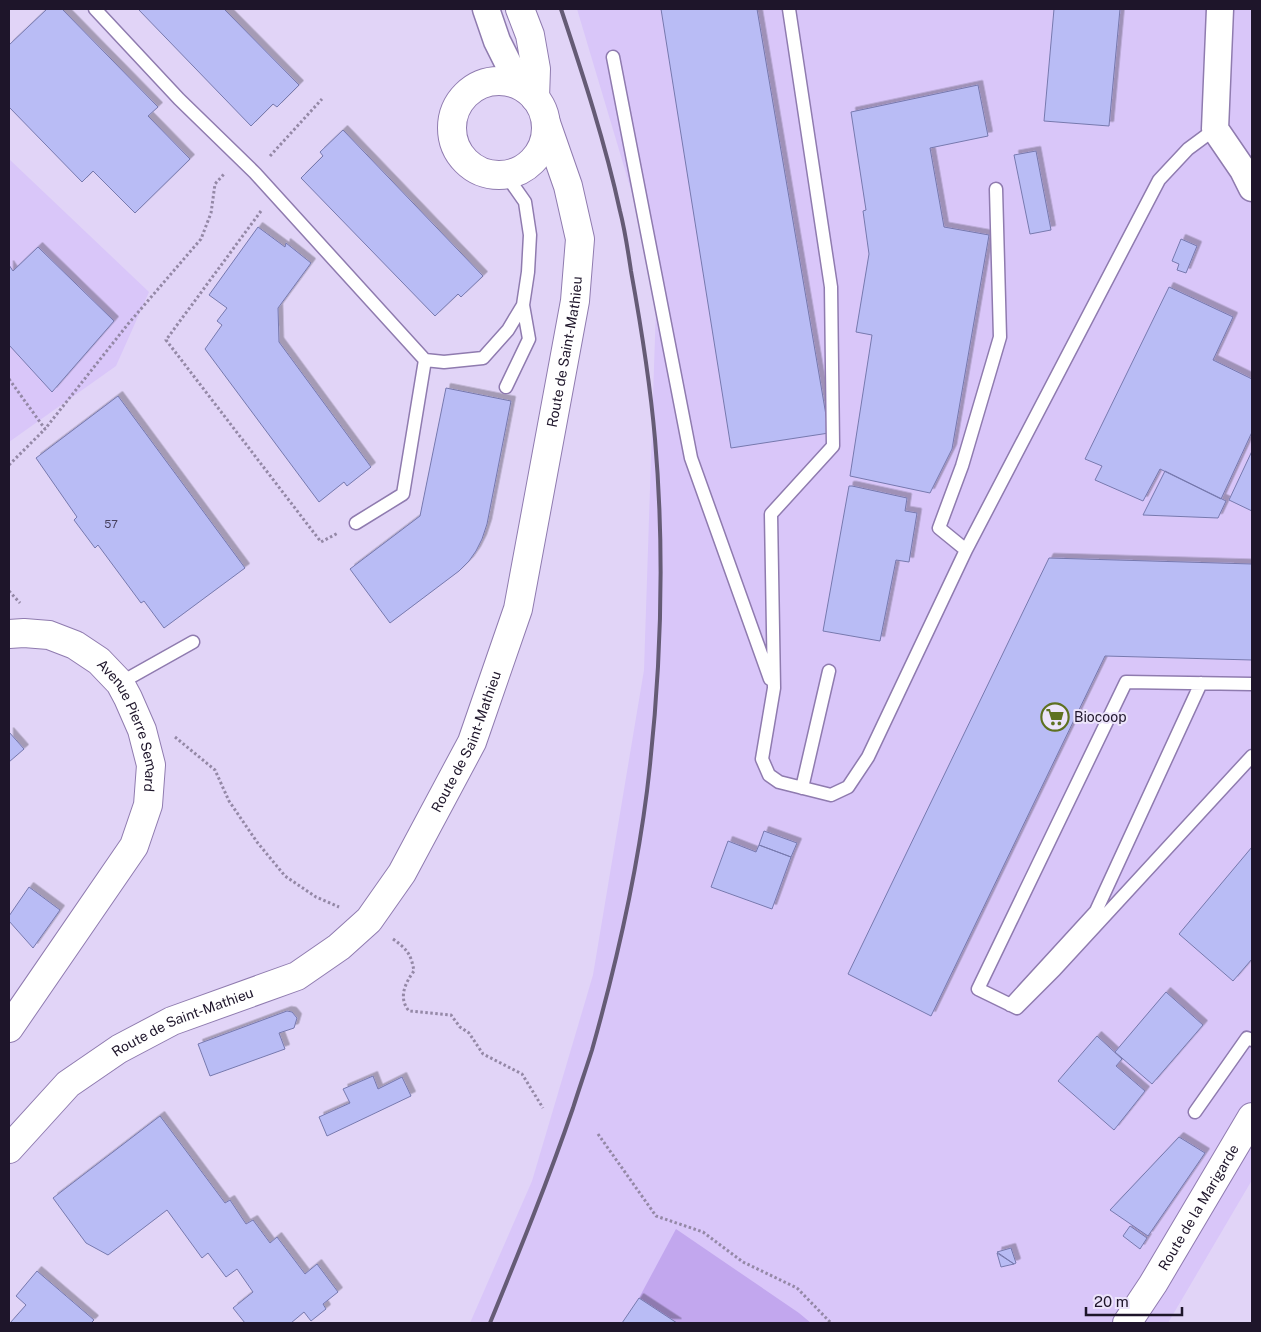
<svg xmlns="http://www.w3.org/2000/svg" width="1261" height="1332" viewBox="0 0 1261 1332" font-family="'Public Sans',sans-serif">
	<defs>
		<filter id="shadow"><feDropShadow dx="4.5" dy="-4.5" stdDeviation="0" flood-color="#0004"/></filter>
	</defs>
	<rect width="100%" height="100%" fill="#e1d4f7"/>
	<!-- built -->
	<path fill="#d9c6f9" d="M577,9H1252V1180L1168,1323H470L532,1181L593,975L644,670L657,277Z
		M9,159L149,292L116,366L9,442Z"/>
	<!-- green -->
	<path fill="#c2a7ee" d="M676,1229L799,1313L811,1323H677L639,1298Z"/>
	<!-- building -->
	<path fill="#b9bcf5" stroke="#7779ae" filter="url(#shadow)" d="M47,9H62L158,107L148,116L190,159L135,213L93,171L82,182L9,107V45Z
		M138,9H224L299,85L277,107L273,104L251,126Z
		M661,9H757L829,433L731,448Z
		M1054,9H1120L1109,126L1044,121Z
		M978,85L988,136L930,148L944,227L989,235L952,449L930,493L850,476L872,335L856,332L869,254L863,211L866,210L851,112Z
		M343,130L483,276L461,297L458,294L435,316L301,178L323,156L320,152Z
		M1036,151L1051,230L1030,234L1014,155Z
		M258,227L285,247L286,243L311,263L278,308L279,342L371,467L347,486L344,482L319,502L205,349L222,325L217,321L227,308L209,295Z
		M1181,239L1197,246L1186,273L1177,270L1179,264L1172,261Z
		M38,247L114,321L52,392L9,345V265L13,271Z
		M1169,287L1233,317L1213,360L1252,379V432L1221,499L1160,469L1143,501L1095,480L1102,466L1085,459Z
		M446,388L511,401L487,524L482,539L476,551L469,561L459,571L390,623L350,569L420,516Z
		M118,396L245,568L164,628L144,601L141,603L98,545L95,548L74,520L77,517L36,458Z
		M1252,451V511L1229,500Z
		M1165,471L1226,501L1218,518L1143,515Z
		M849,486H852L907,498L905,511L917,513L909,562L896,560L880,641L823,631Z
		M1049,558L1252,564V660L1105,656L931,1016L848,974Z
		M9,732L24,749L9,762Z
		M764,831L797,843L791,857L759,845Z
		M728,841L756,852L759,845L791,857L772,909L711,887Z
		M1252,847V959L1233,981L1179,934Z
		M29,887L60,910L33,948L9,921V916Z
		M1166,992L1203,1025L1152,1084L1115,1052Z
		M287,1011L292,1012L297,1018L294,1028L279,1033L285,1049L210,1076L198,1044Z
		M1097,1036L1122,1059L1116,1066L1145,1091L1114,1130L1058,1081Z
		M373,1076L378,1089L402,1077L411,1096L327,1136L319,1117L350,1103L343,1089Z
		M160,1116L225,1203L230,1200L246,1224L253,1220L270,1243L277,1237L305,1274L317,1264L338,1292L323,1304L326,1309L311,1321L304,1312L291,1323H245L233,1308L253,1292L237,1269L226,1277L208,1253L202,1258L167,1210L108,1255L86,1243L53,1198Z
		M1179,1137L1205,1153L1148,1236L1110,1210Z
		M1130,1226L1147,1238L1140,1249L1123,1236Z
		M1011,1248L1016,1263L1014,1264L997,1252Z
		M997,1253L1014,1264L1001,1267Z
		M37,1271L94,1320L91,1323H10L26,1305L16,1296Z
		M639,1298L677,1323H622Z"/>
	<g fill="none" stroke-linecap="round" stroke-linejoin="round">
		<!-- service casing -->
		<g stroke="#8f7baf" stroke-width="15">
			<path id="service" d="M95,9L179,99L255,173L425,360L444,362L483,358L508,330L523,305L528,272L530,235L525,202L506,175
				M789,9L831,287L833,446L771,514L774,688L762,759L769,775L779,782L831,795L848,787L868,757L966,550L1159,180L1188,149L1215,129
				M613,57L691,458L770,679
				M506,387L529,339L523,305
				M356,523L403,494L425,360
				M966,550L939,528L962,466L1000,337L996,189
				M120,683L193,642
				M1252,684L1126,682L978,989L1017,1008L1055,970L1252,756
				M802,788L829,671
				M1010,1005L1096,911L1201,683
				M1195,1112L1247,1038L1252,1040"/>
		</g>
		<!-- minor casing -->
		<g stroke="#8f7baf" stroke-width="29">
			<path id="minor" d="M486,9L497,41L519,85
				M1220,9L1215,129L1243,170L1252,188"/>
		</g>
		<!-- tertiary casing -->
		<g stroke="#8f7baf" stroke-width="30">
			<g id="tertiary">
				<path d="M520,9L530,35L536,69L535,98"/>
				<circle cx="499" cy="128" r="47"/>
				<path id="s1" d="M9,1149L68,1084L119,1049L172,1021L297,976L339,947L369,920L402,873L472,742L518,609L575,301L580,239L568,186L546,123"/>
			</g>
		</g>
		<!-- secondary casing -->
		<g stroke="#8f7baf" stroke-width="30">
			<g id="secondary">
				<path id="s2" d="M9,634L24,633L49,635L75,645L99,661L120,683L128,698L142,730L151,765L148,805L134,846L9,1028"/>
				<path id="s3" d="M1127,1323L1153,1284L1252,1117"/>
			</g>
		</g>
		<!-- path -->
		<path stroke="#9488a6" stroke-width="3" stroke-dasharray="2.5 2.5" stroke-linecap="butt" d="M270,156L322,99
			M261,211L166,340L321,542L338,533
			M9,379L45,429L128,324L201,239L211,213L215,184L224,174
			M9,465L45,429
			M9,591L20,603
			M175,737L215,770L229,801L257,842L285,876L316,897L339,907
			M393,939C407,949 411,954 414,971C405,983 398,998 409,1011L451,1015L460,1027L469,1033L483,1054L522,1074L543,1108
			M598,1134L656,1216L703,1232L743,1262L797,1288L831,1323"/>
		<!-- service -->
		<use href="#service" stroke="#fff" stroke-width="12"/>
		<!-- minor -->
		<use href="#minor" stroke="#fff" stroke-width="26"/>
		<!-- tertiary -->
		<use href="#tertiary" stroke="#fff" stroke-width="28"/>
		<!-- secondary -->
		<use href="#secondary" stroke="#fff" stroke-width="28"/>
		<!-- rail -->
		<path stroke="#655b75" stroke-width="4" d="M490,1323C519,1252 548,1181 573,1108C579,1089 586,1069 592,1050C616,965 636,878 647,791C661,675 665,555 655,439C650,382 641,326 631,271C628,251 625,230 620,211C605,142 583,75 561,9"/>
	</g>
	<!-- icons -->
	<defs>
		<g id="supermarket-ring" transform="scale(1.4375)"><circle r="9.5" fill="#ece4fb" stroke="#5e7120" stroke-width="1.5"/><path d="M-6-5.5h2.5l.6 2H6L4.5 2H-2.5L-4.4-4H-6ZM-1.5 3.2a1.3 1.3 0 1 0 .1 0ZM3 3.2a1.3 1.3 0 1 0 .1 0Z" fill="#5e7120"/></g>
	</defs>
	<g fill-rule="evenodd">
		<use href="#supermarket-ring" x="1055" y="717"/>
	</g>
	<g text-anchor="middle" stroke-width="4" stroke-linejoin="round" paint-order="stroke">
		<!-- number labels -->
		<g font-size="11" fill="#453f5d">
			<text x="111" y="528">57</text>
		</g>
		<!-- street labels -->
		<g font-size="14" fill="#1e152a" stroke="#ece4fb">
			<text dy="5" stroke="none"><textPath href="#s1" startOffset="1042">Route de Saint-Mathieu</textPath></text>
			<text dy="5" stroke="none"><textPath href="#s2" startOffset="170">Avenue Pierre Semard</textPath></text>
			<text dy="5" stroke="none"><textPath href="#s1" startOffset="638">Route de Saint-Mathieu</textPath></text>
			<text dy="5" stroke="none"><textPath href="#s1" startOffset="219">Route de Saint-Mathieu</textPath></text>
			<text dy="5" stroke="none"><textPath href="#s3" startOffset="136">Route de la Marigarde</textPath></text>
		</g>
		<!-- poi labels -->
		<g font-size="14" fill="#1e152a" stroke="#ece4fb" text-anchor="start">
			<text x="1074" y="722">Biocoop</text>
		</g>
	</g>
	<!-- border -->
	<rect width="1261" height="1332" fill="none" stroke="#1e152a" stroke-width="20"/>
	<!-- scale -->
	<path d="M1086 1307v8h96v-8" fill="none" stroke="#1e152a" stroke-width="2.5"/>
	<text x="1094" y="1307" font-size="15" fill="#1e152a" stroke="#ece4fb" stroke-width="4" paint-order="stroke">20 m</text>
</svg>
